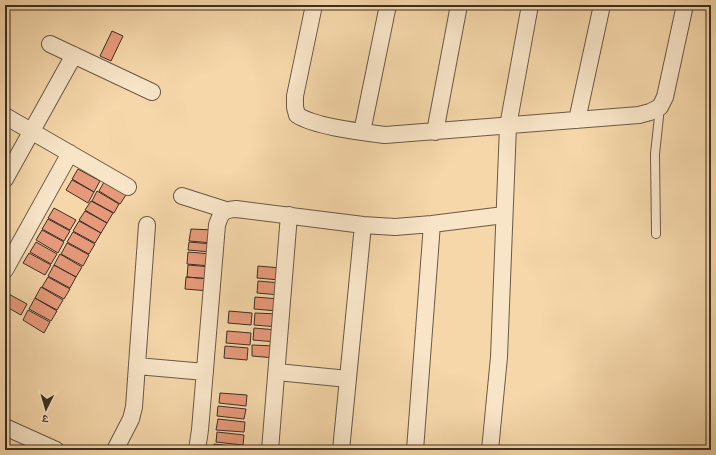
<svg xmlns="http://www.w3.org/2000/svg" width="716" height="455" viewBox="0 0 716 455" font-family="'Libre Bodoni','Noto Serif Devanagari',serif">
	<rect width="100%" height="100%" fill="#f5d7aa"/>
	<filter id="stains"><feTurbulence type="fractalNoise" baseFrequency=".005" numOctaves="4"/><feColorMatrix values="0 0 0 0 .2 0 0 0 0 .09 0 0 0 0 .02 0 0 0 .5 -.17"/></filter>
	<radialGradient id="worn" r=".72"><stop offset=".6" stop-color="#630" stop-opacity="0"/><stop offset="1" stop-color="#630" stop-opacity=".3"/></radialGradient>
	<!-- building -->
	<path fill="#e79a7b" stroke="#3c2f23" d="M112,31L123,36L111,61L100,56Z
		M78,169L100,181L94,192L72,179Z
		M72,180L94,192L88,203L66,190Z
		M104,182L126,195L120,204L99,191Z
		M97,191L119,204L114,213L92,201Z
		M91,201L113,213L107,223L85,210Z
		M54,208L76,220L70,230L48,218Z
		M85,211L107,223L101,233L79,220Z
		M48,219L70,231L64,241L42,229Z
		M79,221L101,233L95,243L73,231Z
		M191,229L214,230L213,243L189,241Z
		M42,230L64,242L58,253L36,240Z
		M73,232L95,244L89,254L67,242Z
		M36,242L57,254L51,264L30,252Z
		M189,242L212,244L211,252L188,250Z
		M67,243L89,255L83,266L61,254Z
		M188,252L211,254V266L187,264Z
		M29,253L51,265L45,275L23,263Z
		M60,254L82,267L76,277L54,265Z
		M54,265L76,277L70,288L48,276Z
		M188,265L211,267L210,279L187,277Z
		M258,266L281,268L280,280L257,278Z
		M48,277L70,289L64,299L42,287Z
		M186,277L210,279L209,291L185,289Z
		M258,281L281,283L280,295L257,293Z
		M41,287L63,300L57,310L35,298Z
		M5,292L27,304L21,315L5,306Z
		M255,297L279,299L278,311L254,309Z
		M35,298L57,311L51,321L29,309Z
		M28,310L50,322L44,333L23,320Z
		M229,311L252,313L251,325L228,323Z
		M255,313L278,314V327L254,325Z
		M254,328L277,330L276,342L253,340Z
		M227,331L251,333L250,345L226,343Z
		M252,345L276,346L275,358L252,356Z
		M225,346L248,348L247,360L224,358Z
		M220,393L247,395L246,406L219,403Z
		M218,406L246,409L244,419L217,416Z
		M218,419L245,422L244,432L216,430Z
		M217,432L244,435L243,445L216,442Z
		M214,444L241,447V450H214Z"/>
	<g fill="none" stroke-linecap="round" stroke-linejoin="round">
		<!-- lane casing -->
		<g stroke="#6a5945" stroke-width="10">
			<path id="lane" d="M656,234L655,154L660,107"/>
		</g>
		<!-- street casing -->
		<g stroke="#6a5945" stroke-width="18">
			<path id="street" d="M314,5L295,96V107L297,115C316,127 362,132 385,135L639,115L650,112L660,107L665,97L685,5
				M50,44L152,92
				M5,116L128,187
				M577,120L602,5
				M362,132L388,5
				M435,132L459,5
				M5,179L74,55
				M182,196L226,210
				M5,270L70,153
				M137,366L205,372
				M277,372L348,379
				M5,427L56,450
				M115,450L131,419L134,407L147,225
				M197,450L200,430L217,225C221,213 222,210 236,209L363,225L395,227L432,224L504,215
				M270,450L289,215
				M341,450L363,225
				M415,450L432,224
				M490,450L499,357L508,126L530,5"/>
		</g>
		<!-- lane -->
		<use href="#lane" stroke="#f8e5c8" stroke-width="8"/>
		<!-- street -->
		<use href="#street" stroke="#f8e5c8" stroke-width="16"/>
	</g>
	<!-- margin -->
	<rect width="716" height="455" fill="none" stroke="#f5d7aa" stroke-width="20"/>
	<rect x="6" y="6" width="704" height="443" fill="none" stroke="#3c2f23" stroke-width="2"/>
	<rect x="10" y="10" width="696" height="435" fill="none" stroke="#3c2f23"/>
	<!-- north arrow -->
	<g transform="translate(46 409) rotate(185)" stroke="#f8e5c8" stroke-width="3" paint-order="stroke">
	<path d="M0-3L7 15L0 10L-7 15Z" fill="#3c2f23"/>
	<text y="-6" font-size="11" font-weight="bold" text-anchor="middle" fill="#3c2f23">उ</text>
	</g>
	<rect width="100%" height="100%" filter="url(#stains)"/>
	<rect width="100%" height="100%" fill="url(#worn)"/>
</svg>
